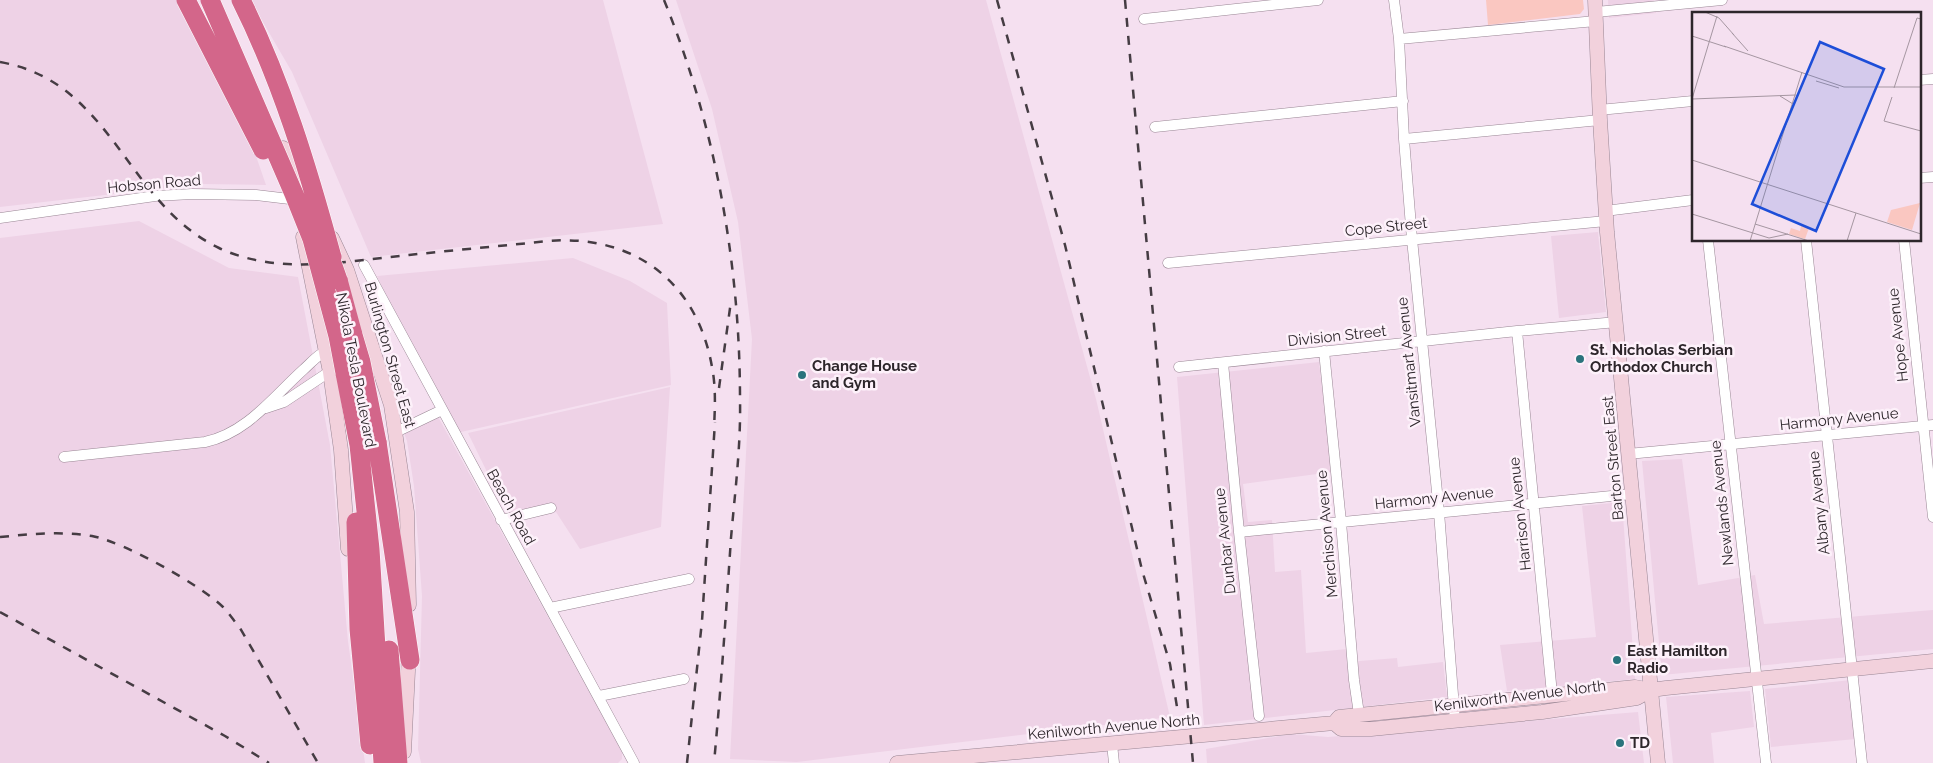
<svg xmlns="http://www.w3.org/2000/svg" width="1933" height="763" viewBox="0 0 1933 763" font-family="Raleway,sans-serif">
	<rect width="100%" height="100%" fill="#f5e0f0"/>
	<!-- built -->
	<path fill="#eed2e6" d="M0,0H195L215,37L266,185L201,184L0,207Z
		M250,0H603L663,224L371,257L292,72Z
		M676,0H986L1096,399L1170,717L797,762L730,759L752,339L738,222L712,109Z
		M1608,0H1654L1656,13L1609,18Z
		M139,221L229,268L298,277L330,445L348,641L365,763H0V238Z
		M1598,232L1606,312L1559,318L1551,236Z
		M573,258L630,281L667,303L671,385L452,434L436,407L377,276Z
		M1319,362L1332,472L1243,484L1248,522L1272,520L1275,572L1301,570L1306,653L1347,649V662L1397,658L1398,667L1443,662L1447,697L1204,725L1177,377Z
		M670,387L661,527L580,549L556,512L510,519L468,433Z
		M436,413L622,752V759L618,763H421L418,749L422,596L414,486L407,441L401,425Z
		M1682,459L1698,585L1755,575L1764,624L1933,610V649L1662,675L1642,461Z
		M1622,502L1635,679L1507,691L1500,645L1596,637L1582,506Z
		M1851,680L1856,739L1771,747L1765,689Z
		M1750,691L1754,727L1711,733L1714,763H1673L1666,697Z
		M1638,712L1644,763H1207L1206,749L1291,734L1328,737Z"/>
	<!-- green -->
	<path fill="#fac7c1" d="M1486,0H1583L1584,9L1580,14L1488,25Z"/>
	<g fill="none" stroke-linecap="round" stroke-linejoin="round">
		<!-- minor casing -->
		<g stroke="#998694" stroke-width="11">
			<path id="minor" d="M1394,0L1399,39L1404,139L1412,239L1439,512L1455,721
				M1596,12L1722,0
				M1144,19L1318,0
				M1399,39L1596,21
				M1919,80L1933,79
				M1599,110L1693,101
				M1155,127L1403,101
				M1404,139L1600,120
				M1919,178L1933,177
				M1605,211L1693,200
				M0,218L155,196L192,194L256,195L298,200
				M1708,240L1766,763
				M1806,240L1862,763
				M1904,240L1933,517
				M1168,263L1606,221
				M364,265L634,763
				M1517,331L1552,694
				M1324,351L1341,522L1354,680L1359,714
				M1223,363L1239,532L1259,716
				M1179,367L1517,331L1617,322
				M266,408L284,402L335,368
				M396,432L442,410
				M1628,454L1933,425
				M64,457L205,442C247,433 273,397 303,370C312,362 320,352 331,349
				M501,520L551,508
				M1239,532L1632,494
				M550,608L689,579
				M599,696L684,679
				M1112,744L1114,763"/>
		</g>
		<!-- secondary casing -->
		<g stroke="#998694" stroke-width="15">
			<path id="secondary" d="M1595,0L1600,120L1607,232L1658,763
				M283,148L310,197
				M303,237L330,372L341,450L348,549
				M332,238L347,270L391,405L407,512L409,605
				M1334,723L1341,729H1371L1542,712L1637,698L1651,690L1666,688L1933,661
				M404,752L409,651
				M897,763L1334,723L1339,717L1635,687L1651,690"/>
		</g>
		<!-- motorway casing -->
		<g stroke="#fff" stroke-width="20">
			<path id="motorway" d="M338,280L353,335
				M345,373L359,445L370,549L383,763
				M377,442L410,660
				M356,522L359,629L370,745
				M389,650L398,763"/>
		</g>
		<!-- minor -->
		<use href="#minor" stroke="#fff" stroke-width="10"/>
		<!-- secondary -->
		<use href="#secondary" stroke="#f2d1dc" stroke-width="14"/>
		<!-- motorway -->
		<use href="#motorway" stroke="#d3668a" stroke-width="19"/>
		<!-- rail -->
		<path stroke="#453c43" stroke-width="2.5" stroke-dasharray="9 9" stroke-linecap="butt" d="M664,0C715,125 740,263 740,399C741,445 735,492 731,538C726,613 721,688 714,763
			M997,0L1065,245L1142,570L1170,664L1177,707
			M1125,0L1193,763
			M0,62C113,82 125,203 219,248C279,276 346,261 409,255C455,250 502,246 548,241C633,234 697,281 712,367C716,387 715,408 714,428
			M719,388L731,301
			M0,537C31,534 61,531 92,536C124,542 199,584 223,607C229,613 234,621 240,628L318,763
			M0,612L225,736L269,763
			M687,763L702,621L715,422"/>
		<!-- motorway-bridge casing -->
		<g stroke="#fff" stroke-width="20" stroke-linecap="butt">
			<path id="motorway-bridge" d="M186,0L263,150
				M210,0L294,194L312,239L338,336L345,373
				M241,0C282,82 308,169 332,257
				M326,246L338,280
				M353,335L361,362L377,442"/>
		</g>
		<!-- motorway-bridge -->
		<use href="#motorway-bridge" stroke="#d3668a" stroke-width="19"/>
	</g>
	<!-- markers -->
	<g fill="#2a737c" stroke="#fdf1fa" stroke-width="2">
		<circle cx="1580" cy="359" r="5"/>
		<circle cx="802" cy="375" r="5"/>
		<circle cx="1617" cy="660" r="5"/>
		<circle cx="1620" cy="743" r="5"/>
	</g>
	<g text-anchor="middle" stroke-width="5" stroke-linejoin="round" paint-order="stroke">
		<!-- street labels -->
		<g font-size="15" fill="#2d262b" stroke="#fdf1fa">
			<text transform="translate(154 184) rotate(-5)" y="5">Hobson Road</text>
			<text transform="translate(1386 227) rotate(-6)" y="5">Cope Street</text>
			<text transform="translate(1898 335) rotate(-96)" y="5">Hope Avenue</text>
			<text transform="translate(1337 336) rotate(-6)" y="5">Division Street</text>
			<text transform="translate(390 355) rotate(74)" y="5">Burlington Street East</text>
			<text transform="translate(1409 362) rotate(-96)" y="5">Vansitmart Avenue</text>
			<text transform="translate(356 370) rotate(79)" y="5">Nikola Tesla Boulevard</text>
			<text transform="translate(1839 419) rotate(-6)" y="5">Harmony Avenue</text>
			<text transform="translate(1613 458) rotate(-95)" y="5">Barton Street East</text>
			<text transform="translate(1434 498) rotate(-6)" y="5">Harmony Avenue</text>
			<text transform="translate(1722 503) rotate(-96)" y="5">Newlands Avenue</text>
			<text transform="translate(1819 503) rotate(-96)" y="5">Albany Avenue</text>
			<text transform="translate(511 507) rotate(61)" y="5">Beach Road</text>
			<text transform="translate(1520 514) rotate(-96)" y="5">Harrison Avenue</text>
			<text transform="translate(1327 534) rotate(-95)" y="5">Merchison Avenue</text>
			<text transform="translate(1225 541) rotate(-96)" y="5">Dunbar Avenue</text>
			<text transform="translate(1520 696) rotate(-7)" y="5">Kenilworth Avenue North</text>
			<text transform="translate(1114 727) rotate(-5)" y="5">Kenilworth Avenue North</text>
		</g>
		<!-- poi labels -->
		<g font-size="15" font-weight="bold" fill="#2d262b" stroke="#fdf1fa" text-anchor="start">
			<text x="1590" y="355">St. Nicholas Serbian<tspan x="1590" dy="17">Orthodox Church</tspan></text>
			<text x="812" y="371">Change House<tspan x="812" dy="17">and Gym</tspan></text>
			<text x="1627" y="656">East Hamilton<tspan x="1627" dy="17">Radio</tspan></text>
			<text x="1630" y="748">TD</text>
		</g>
	</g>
	<!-- overview -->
	<g transform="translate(1692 12)">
		<rect width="229" height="229" fill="#f5e0f0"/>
		<path d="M228,191L220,218L195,210L199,198ZM109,214L117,216L113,227L97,222L99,216L108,219Z" fill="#fac7c1"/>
		<path fill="none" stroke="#a596a1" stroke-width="1" d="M13,0L27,6L42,23M40,21L56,39M0,24L34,35M32,34L152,75H229M124,69L147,76M202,76L225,6L229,7M88,84L101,92M200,85L192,109L229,119M0,87L104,83M0,87L25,4M0,148L229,222M0,202L77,226L96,222M63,212L117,229M58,229L110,60M155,229L164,201"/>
		<path fill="#1d4ed8" fill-opacity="0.15" stroke="#1d4ed8" stroke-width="2.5" d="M128,30L192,57L124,219L60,192Z"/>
		<rect width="229" height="229" fill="none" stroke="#2d262b" stroke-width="2.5"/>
	</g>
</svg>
